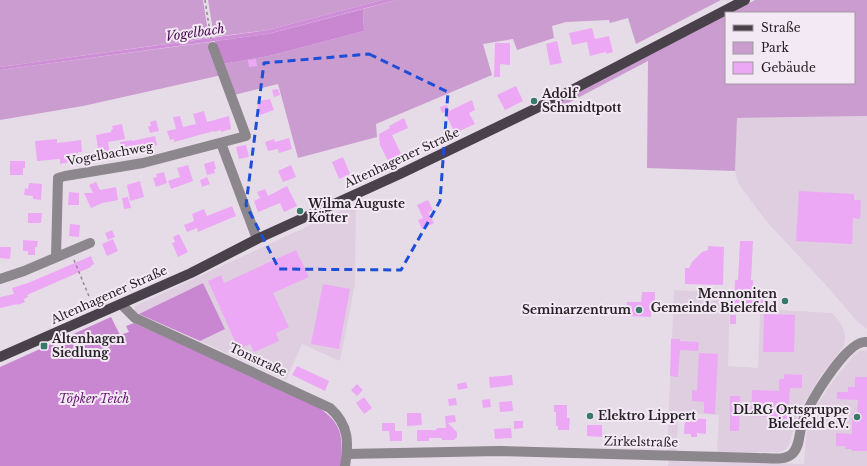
<svg xmlns="http://www.w3.org/2000/svg" width="867" height="466" viewBox="0 0 867 466" font-family="'Libre Baskerville',serif">
	<rect width="100%" height="100%" fill="#e6dce7"/>
	<!-- built -->
	<path fill="#decee0" d="M867,116V329L857,321L825,284L767,222L738,183L735,171L737,118Z
		M356,204L355,284L340,361L302,344L286,380L200,341L225,329L203,283L139,314L135,312V306Z
		M674,290L730,293L728,366L758,368L760,315L762,309L832,313L839,321L843,328L845,336L844,346L822,374L801,408L794,425L790,443L787,448L780,452H717L719,415L678,413L677,451H667Z
		M867,350V466H668L669,460L804,464L807,427L814,409L834,380L853,356L859,351Z"/>
	<!-- green -->
	<path fill="#cb9cd0" d="M0,0H203L209,38L0,67Z
		M208,0H382L268,30L214,37Z
		M396,0H721L636,44L628,18L610,23L609,20L566,22L552,26L554,38L517,50L513,39L483,44L492,75L376,124L377,137L298,158L278,84L234,95L223,64L269,56L364,31L363,9Z
		M755,0H867V116L737,118L735,171L647,168L648,61L549,113L551,106L726,15V83H854V13H730Z
		M210,42L222,75L83,106L0,120V70Z"/>
	<!-- forest -->
	<path fill="#c987d1" d="M363,9L364,31L269,56L223,64L217,52L215,41L268,34Z
		M203,283L225,329L200,341L139,314Z
		M111,317L120,335L129,332L126,326L134,323L315,405C343,423 343,436 341,466H0V367Z"/>
	<!-- water -->
	<path fill="#d08ed9" d="M382,0H396L268,34L0,70V67L268,30Z"/>
	<!-- building -->
	<path fill="#eda8f5" d="M592,28L595,39L609,36L613,52L606,54V52L590,56L587,42L572,45L569,33Z
		M557,41L562,63L550,65L546,44Z
		M495,43H510V65L500,64V77H494Z
		M256,59L257,66L249,67L248,60Z
		M516,86L523,101L505,110L497,95Z
		M278,89L280,95L274,97L272,90Z
		M270,99L274,110L260,115L257,104L261,103L260,101Z
		M472,100L475,110L469,113L475,124L455,133L445,113Z
		M447,105L449,111L442,113L440,107Z
		M204,111L207,122L229,116L231,129L221,132V130L214,132V131L174,142V139L170,140L167,131L176,129L173,117L180,116L183,127L196,124L193,114Z
		M404,118L408,128L392,135L404,160L391,167L380,145L379,134L390,128L389,126Z
		M156,120L159,131L150,133L148,126H151L150,122Z
		M122,124L125,139L108,142L110,154L99,156L96,135L111,132V130L113,129L112,126Z
		M155,136L157,145L122,154L120,142L132,140V141Z
		M289,138L292,149L279,153L278,149L268,151L265,142L274,139L275,142Z
		M57,139V143L81,140L82,152H78V154L69,155L70,162L60,164V159L37,161L35,141Z
		M246,145L249,157L239,159L236,147Z
		M343,157L350,174L339,179L332,162Z
		M10,161H25V168H23V175H10Z
		M214,161L216,169H214L215,173L207,175L204,164Z
		M188,165L193,181L171,189L168,181L180,177L177,168Z
		M291,165L296,177L283,182L278,171Z
		M164,172L167,183L156,187L153,178L157,177L156,174Z
		M207,177L210,184L202,187L200,180Z
		M140,181L144,197L130,201L127,185Z
		M96,182L100,190L116,187L118,200L102,203L91,208L84,193H93L89,185Z
		M29,183L42,184L41,200L33,199V196L24,195L25,188L28,189Z
		M287,186L297,206L284,212L280,203L258,212L254,201L260,198L257,192L265,189L268,196Z
		M799,191L854,194V200H861L860,219L853,218L852,244L796,241Z
		M69,192L79,193V205H68Z
		M128,197L131,208L124,209L122,198Z
		M428,200L433,210L428,212L434,223L422,229L418,220L423,218L417,205Z
		M232,206L236,216L198,232L197,228L187,232L184,225L194,221L192,214L204,209L207,216Z
		M28,213H42L41,223H28Z
		M70,224L80,225L79,237L69,236Z
		M112,230L115,237L108,240L105,233Z
		M179,234L188,252L178,257L172,243L175,242L173,237Z
		M113,239L118,251L107,256L102,244Z
		M23,240L38,241L37,247H35V255H28V251H23Z
		M740,241H753L751,280H753V289L767,290L766,306L743,305V309H734L735,280H738Z
		M708,246L724,247L723,285L685,284V268H689L692,262L702,252L708,250Z
		M0,247H11L10,259L0,258Z
		M296,250L309,277L273,293L289,327L276,333L279,341L254,352L250,344L239,350L208,281L221,275L224,283Z
		M91,256L94,264L91,266V267L27,295L28,297L24,299L25,302L18,305V304L0,308V297L14,294L12,288L28,283Z
		M323,284L350,289L339,349L311,344Z
		M642,292H655V303H652L651,317L626,316L627,302H641Z
		M764,314L795,315L794,352H763Z
		M730,315H736V324H730Z
		M671,339H680V341L699,342L698,351L680,350L678,377L670,376Z
		M699,353L718,354L715,414L704,413V402L692,401V390L697,391Z
		M297,366L329,381L325,391L292,375Z
		M784,374L802,375V388H790L787,427L776,426L777,417L751,416L752,390L779,391V379H784Z
		M512,375L513,385L490,388L489,377Z
		M855,377H867V451H851L852,449H845V446H836V433L852,434V413H857L858,400L837,399V392H848V387H855Z
		M466,382L468,388L458,390L457,384Z
		M357,384L363,390L357,396L351,390Z
		M730,396H740L739,431H730Z
		M364,397L372,408L364,414L356,403Z
		M456,398L457,405L449,406L448,399Z
		M490,399L491,407L483,408L482,400Z
		M512,401L513,411L500,412L499,402Z
		M554,405H567V418H570L569,430H558V426H556V412H554Z
		M407,413H421L422,425L407,426Z
		M455,415L456,422L448,423L457,432V437L454,440H442V438H429V441H417V430H436L437,428H446L445,416Z
		M685,418L706,419V434L697,433V437H691V434H684Z
		M514,421H523V428L514,429Z
		M382,423H395V431H394H402V441H390L389,431H382Z
		M587,425H602V437L587,436Z
		M511,428L512,438L495,439L494,429Z"/>
	<g fill="none" stroke-linecap="round" stroke-linejoin="round">
		<!-- path -->
		<path stroke="#928a92" stroke-width="1.5" stroke-dasharray="3 3" stroke-linecap="butt" d="M205,0L211,39
			M74,260L93,306"/>
		<!-- minor -->
		<path stroke="#8c878c" stroke-width="10" d="M221,143L257,239
			M56,257L58,178L65,176L143,163L246,136L213,47
			M0,279L24,271L90,243
			M121,304L135,318L330,408C349,425 349,443 345,466
			M347,454L499,451L759,458C770,458 784,461 792,454C799,448 799,437 801,428C802,422 805,416 807,411C815,395 848,339 867,342"/>
		<!-- major -->
		<path stroke="#484149" stroke-width="10" d="M0,357L191,273L257,239L400,174L547,103L745,0"/>
	</g>
	<!-- marked area -->
	<path fill="none" stroke="#1d4ed8" stroke-width="3" stroke-dasharray="8 5" stroke-linejoin="round" d="M369,54L448,92L440,201L401,270L279,269L246,205L264,63Z"/>
	<!-- markers -->
	<g fill="#397967" stroke="#f3e9f4" stroke-width="1.5">
		<circle cx="534" cy="101" r="4"/>
		<circle cx="300" cy="211" r="4"/>
		<circle cx="785" cy="301" r="4"/>
		<circle cx="639" cy="310" r="4"/>
		<rect x="40" y="342" width="8" height="8" rx="2"/>
		<circle cx="590" cy="416" r="4"/>
		<circle cx="857" cy="417" r="4"/>
	</g>
	<g text-anchor="middle" stroke-width="4" stroke-linejoin="round" paint-order="stroke">
		<!-- poi labels -->
		<g font-size="12" font-weight="bold" fill="#252125" stroke="#f3e9f4" text-anchor="start">
			<text x="542" y="98">Adolf<tspan x="542" dy="14">Schmidtpott</tspan></text>
			<text x="308" y="208">Wilma Auguste<tspan x="308" dy="14">Kötter</tspan></text>
			<text x="777" y="298" text-anchor="end">Mennoniten<tspan x="777" dy="14">Gemeinde Bielefeld</tspan></text>
			<text x="631" y="314" text-anchor="end">Seminarzentrum</text>
			<text x="52" y="343">Altenhagen<tspan x="52" dy="14">Siedlung</tspan></text>
			<text x="849" y="414" text-anchor="end">DLRG Ortsgruppe<tspan x="849" dy="14">Bielefeld e.V.</tspan></text>
			<text x="598" y="420">Elektro Lippert</text>
		</g>
		<!-- street labels -->
		<g font-size="12" fill="#252125" stroke="#f3e9f4">
			<text transform="translate(110 154) rotate(-10)" y="4">Vogelbachweg</text>
			<text transform="translate(402 158) rotate(-25)" y="4">Altenhagener Straße</text>
			<text transform="translate(109 295) rotate(-24)" y="4">Altenhagener Straße</text>
			<text transform="translate(258 360) rotate(25)" y="4">Tonstraße</text>
			<text transform="translate(641 442) rotate(1)" y="4">Zirkelstraße</text>
		</g>
		<!-- park labels -->
		<g font-size="12" font-style="italic" fill="#6a1975" stroke="#f3e9f4">
			<text x="94" y="403">Töpker Teich</text>
		</g>
		<!-- water labels -->
		<g font-size="13" font-style="italic" fill="#490a51" stroke="#f3e9f4">
			<text transform="translate(195 32) rotate(-8)" y="5">Vogelbach</text>
		</g>
	</g>
	<!-- legend -->
	<rect x="725" y="12" width="130" height="72" fill="#f3e9f4" stroke="#a199a1"/>
	<rect x="733" y="25" width="20" height="6" fill="#484149" stroke="#a199a1"/>
	<text x="761" y="32" font-size="12" fill="#252125">Straße</text>
	<rect x="733" y="42" width="20" height="12" fill="#cb9cd0" stroke="#a199a1"/>
	<text x="761" y="52" font-size="12" fill="#252125">Park</text>
	<rect x="733" y="62" width="20" height="12" fill="#eda8f5" stroke="#a199a1"/>
	<text x="761" y="72" font-size="12" fill="#252125">Gebäude</text>
</svg>
